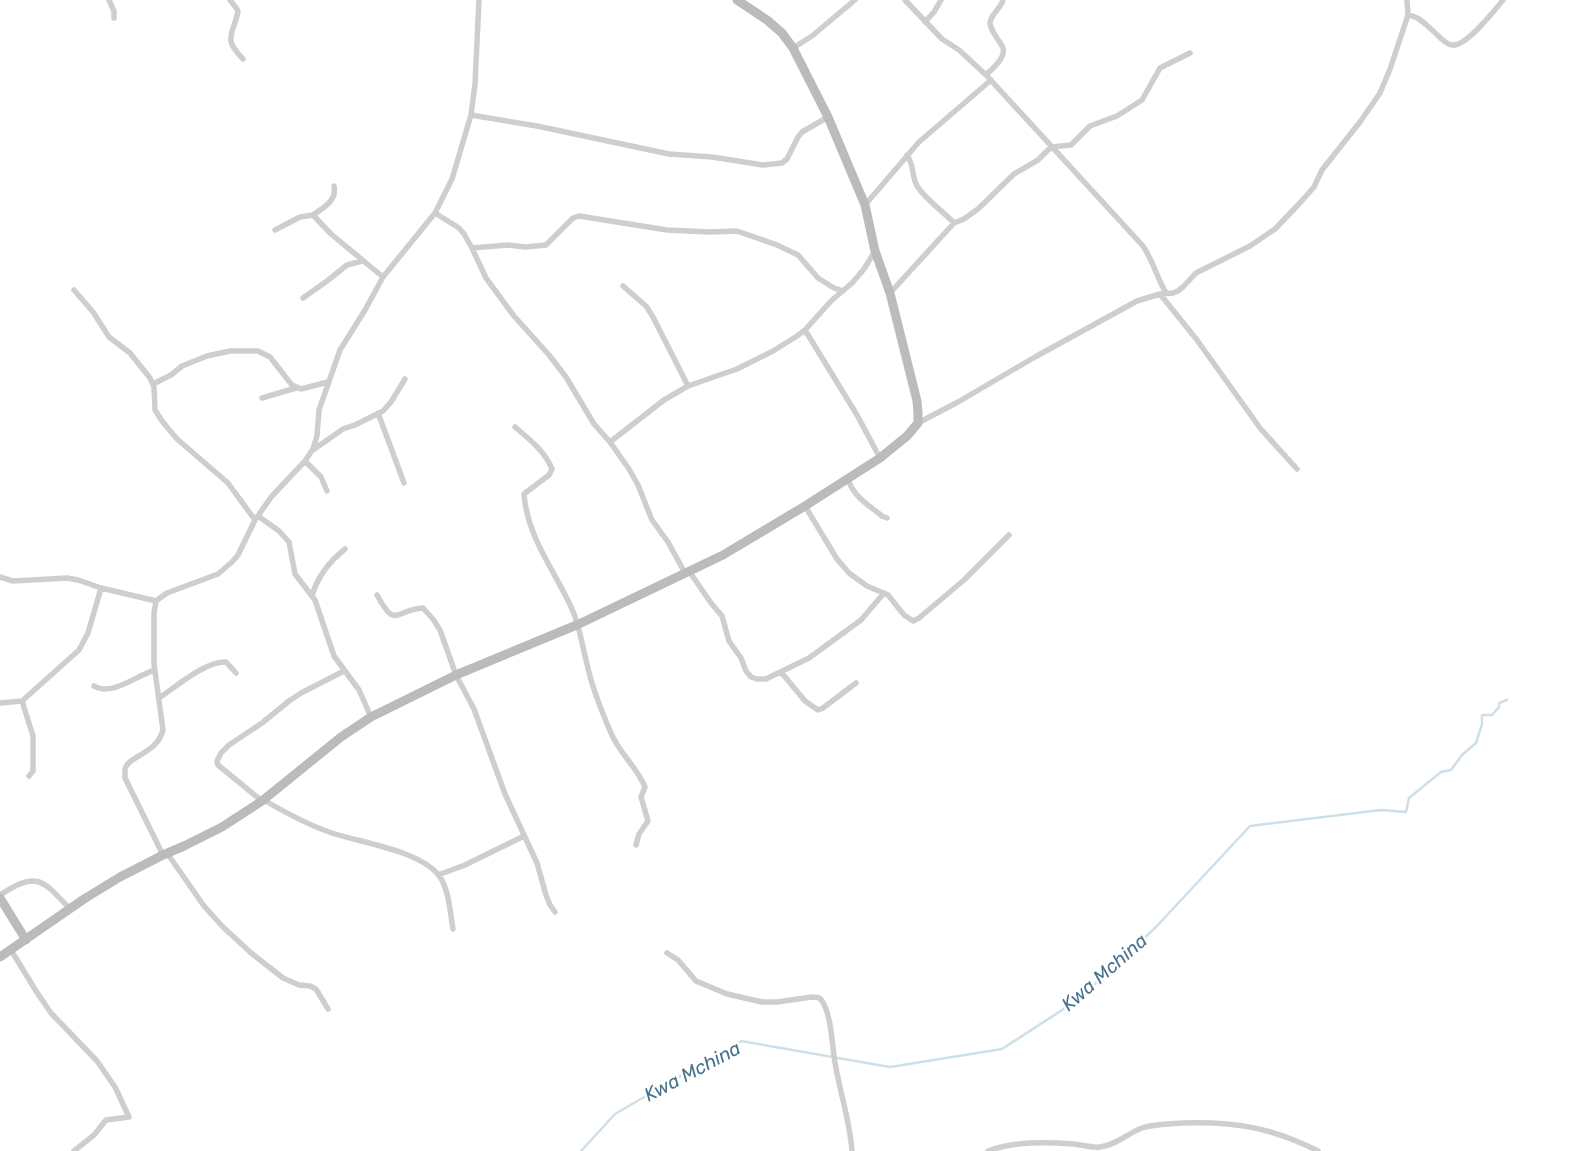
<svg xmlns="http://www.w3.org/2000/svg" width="1595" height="1151" viewBox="0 0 1595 1151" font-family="Rubik,sans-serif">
	<rect width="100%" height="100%" fill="#fff"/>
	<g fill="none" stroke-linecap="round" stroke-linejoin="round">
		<!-- stream -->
		<path stroke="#cddfe8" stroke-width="2.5" d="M581,1151L615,1114L741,1041L890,1067L1002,1049L1079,999L1156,927L1250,826L1381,810L1406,812L1409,798L1441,772L1451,770L1462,755L1476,743L1482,724V715H1492L1499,707V703L1507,700"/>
		<!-- street -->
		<path stroke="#cecece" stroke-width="5.5" d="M109,0L114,11V18
			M230,0L237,9L238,12C232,37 223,38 243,59
			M905,0L942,39L959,50L986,75L1143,246C1153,261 1157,278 1166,293
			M1408,15C1418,16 1424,23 1431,29C1437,34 1444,44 1452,45C1466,47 1494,11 1503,0
			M925,22L934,12L941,0
			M793,48L812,36L855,0
			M986,75C992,69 1006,58 1003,48C1002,44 997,39 995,35C993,32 991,28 990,24C990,14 1001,9 1003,0
			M471,115L537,126L669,154L712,157L763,165L782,163L787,159L798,137L802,132L828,117
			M907,155C915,167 911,175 917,186C926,200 943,211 954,223
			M865,205L919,142L991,80
			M435,213L459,228L464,234L472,248L486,278L514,316L549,355L566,377L594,424L610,442L629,469L638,485L652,520L668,542L685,573
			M313,215C324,207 337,201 334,186
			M275,230L300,217L313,215L331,234L383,277
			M472,248L508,245L525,247L546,245L573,218L579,216L667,230L710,232L737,231L777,245L798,255L818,278L834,288L843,291
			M623,286L646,306L653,317L688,386
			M74,290L93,312L109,337L130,353L150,378L154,387L155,410L162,421L177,439L228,483L255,520
			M890,293L954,223L964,219L978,209L1014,174L1038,160L1051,147L1071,145L1090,126L1117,116L1142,100L1160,68L1190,53
			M1160,294L1197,340L1260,428L1297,469
			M303,298L327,281L347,265L362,261
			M805,330L857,415L880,458
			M153,384L171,375L182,366L207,356L230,351H258L270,357L292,385L301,389L328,382
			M262,398L296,388
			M378,413L404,483
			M918,423L958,402L1035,357L1137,301L1160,294L1173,293L1178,291L1183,287L1196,273L1250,246L1275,229L1298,205L1314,187L1322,170L1360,122L1380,93L1390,69L1408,15L1407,0
			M515,427C529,439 545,451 552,469L549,475L524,494C527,537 555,571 572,609C580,627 582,645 587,664C592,688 601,710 611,733C619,753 637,767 645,787L641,797L648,821L639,834L636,845
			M610,442L664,400L688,386L737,369L773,351L797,336L805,330L831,301L852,283L864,269L875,251
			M313,450L343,429L355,425L383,411L391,402L405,379
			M305,461L321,477L327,491
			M847,478C855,498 866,503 882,516L887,518
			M805,506L837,559L849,573L867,586L888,595L904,615L913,621L919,618L964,580L1009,535
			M258,516L279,531L289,542L295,574L315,600L334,656L359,690L371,717
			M689,571L711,603L722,616L729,641L741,658L746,671L751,677L757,679H766L809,658L861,620L884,593
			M0,577L13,581L67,578L78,580L101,588L156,601
			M377,595C396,630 394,610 423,608L433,619L440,630L456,675L474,709L505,794L537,863L546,895L550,905L555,912
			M312,596C317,578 330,561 345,549
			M781,672L805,701L818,710L823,708L856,683
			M94,686C112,697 137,675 155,670
			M159,698C176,687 205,661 226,662L236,673
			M22,701L33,736V771L29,776
			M0,703L22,701L79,650L88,633L101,588
			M264,800C286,813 308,825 332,833C362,843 417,850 438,874C449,888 450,912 453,929
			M262,801L218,765L217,761L221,753L229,745L262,723L289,701L301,693L344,671
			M167,853L204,906L223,927L250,952L283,978L299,985L310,986L316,989L328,1009
			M163,855L125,778C125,777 125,770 125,769C129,755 157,754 163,730L154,664V613L156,601L167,593L218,574L232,562L238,555L255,520L272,496L305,461L313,449L317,436L319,410L340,350L365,310L383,277L435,213L452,179L471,115L475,84L479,0
			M438,875L465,865L524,836
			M0,895C37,871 42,879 70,909
			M11,950L36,991L51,1013L97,1061L115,1087L129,1117L106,1120L94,1135L74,1151
			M667,953L678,960L696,981L727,994L762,1002H777L812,997C816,997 820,997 822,1001C832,1015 832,1050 836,1068C841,1096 850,1122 852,1151
			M988,1151C1015,1141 1046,1142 1074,1144C1082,1145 1092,1148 1100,1147C1115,1146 1128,1133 1142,1128C1154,1124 1169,1124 1183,1123C1234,1121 1273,1128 1318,1151"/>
		<!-- secondary -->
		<path stroke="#bbb" stroke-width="9" d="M0,898L26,940
			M0,957L84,899L120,877L163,855L184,846L222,827L262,801L341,737L371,717L456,675L579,624L723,555L805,506L880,458L907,436L918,423V413L917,401L890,293L875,251L865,205L828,117L793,48L782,33L767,20L737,0"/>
	</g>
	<g text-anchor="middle" stroke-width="5" stroke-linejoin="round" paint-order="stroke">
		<!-- water labels -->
		<g font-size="19" font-style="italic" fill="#47738c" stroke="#fff">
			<text transform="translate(1104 972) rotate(-41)" y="7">Kwa Mchina</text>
			<text transform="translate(692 1071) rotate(-28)" y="7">Kwa Mchina</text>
		</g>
	</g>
</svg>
